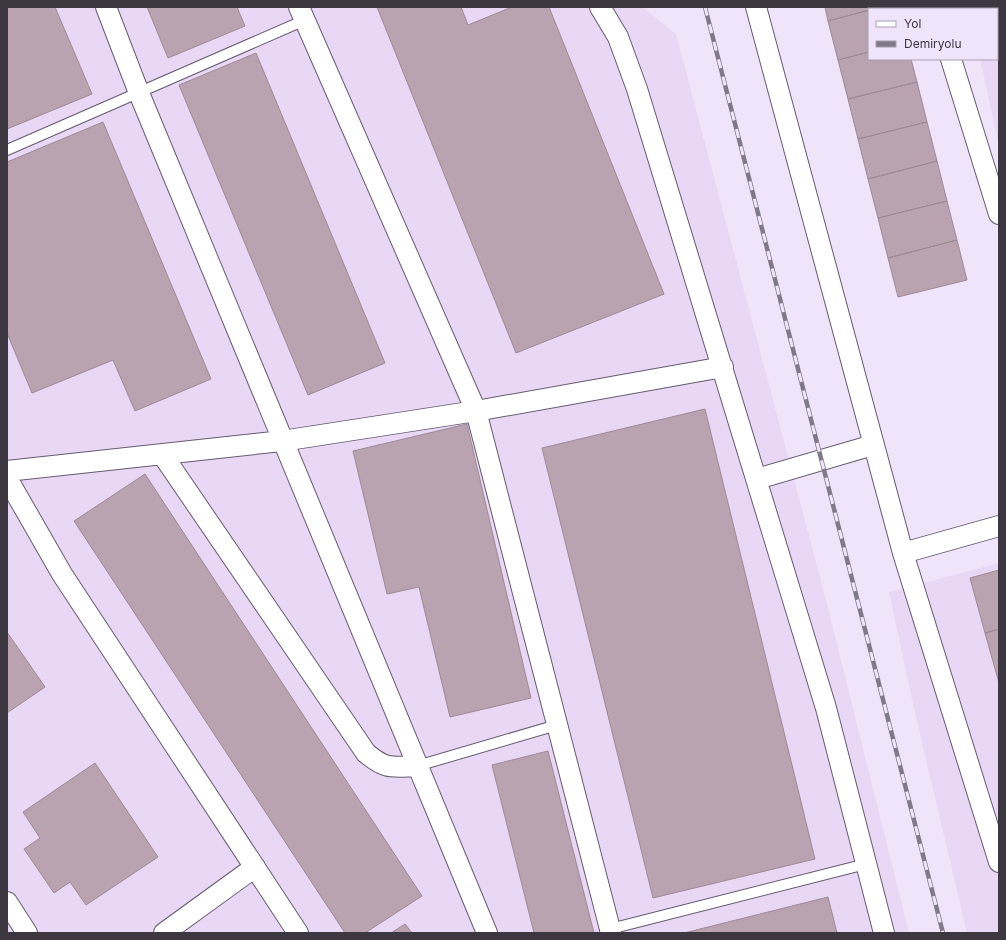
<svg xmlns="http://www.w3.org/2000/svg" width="1006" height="940" viewBox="0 0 1006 940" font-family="Inter,sans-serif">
	<rect width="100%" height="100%" fill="#f0e4fa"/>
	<!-- built -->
	<path fill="#e9d8f5" d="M7,7H642L676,34L826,600L909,933H7Z
		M968,7H999V145L980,59H997V9H968Z
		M999,563V933H967L915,713L889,592Z"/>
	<!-- building -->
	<path fill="#b9a3b0" stroke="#9e8996" d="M7,7H55L92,94L7,129Z
		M147,7H237L245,26L168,58Z
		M377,7H461L468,25L512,7H549L664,294L516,353Z
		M825,7H882L828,21Z
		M882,7H898V9H874Z
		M869,10V52L838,60L828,21Z
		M869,52V59H911L917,82L848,99L838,60Z
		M256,53L385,363L308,395L179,85Z
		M917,82L927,122L858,139L848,99Z
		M103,122L211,379L135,411L113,360L32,393L7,333V162Z
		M927,122L937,161L868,179L858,139Z
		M937,161L947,201L878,218L868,179Z
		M947,201L957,240L888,258L878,218Z
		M957,240L967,280L898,297L888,258Z
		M705,409L815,859L653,898L542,448Z
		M467,424L531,698L450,717L419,587L387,594L353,451Z
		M145,474L422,896L365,933H345L74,521Z
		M999,570V629L985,633L970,578Z
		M999,629V683L985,633Z
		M7,632L45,687L7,713Z
		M548,751L594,933H534L492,765Z
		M95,763L158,857L86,905L70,882L54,893L24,849L40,838L23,812Z
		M828,897L837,933H684Z
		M405,924L412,933H391Z"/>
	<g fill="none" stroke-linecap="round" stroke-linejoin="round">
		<!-- service casing -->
		<g stroke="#665b6e" stroke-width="12">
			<path id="service" d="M997,21L999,18
				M997,40L999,47
				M7,150L305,20
				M417,766L557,725
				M610,929L866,864"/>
		</g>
		<!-- minor casing -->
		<g stroke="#665b6e" stroke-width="22">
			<path id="minor" d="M106,7L139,93L487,933
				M299,7L476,411L611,933
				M600,7L618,37L637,89L826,708L884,933
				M756,7L903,553L999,862
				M938,7V9
				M951,59L999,214
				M162,454L366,753C386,770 392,767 417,766
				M7,471L282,441L476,411L723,367
				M7,478L62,574L298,933
				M757,479L873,445
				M903,553L999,526
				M7,902L27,933
				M164,933L255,867"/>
		</g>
		<!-- service -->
		<use href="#service" stroke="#fff" stroke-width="10"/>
		<!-- minor -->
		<use href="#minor" stroke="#fff" stroke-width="20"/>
		<!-- rail casing -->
		<g stroke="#807987" stroke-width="4.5">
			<path id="rail" d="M705,7L943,933"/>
		</g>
		<!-- rail -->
		<use href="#rail" stroke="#f0e4fa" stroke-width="3" stroke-dasharray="9" stroke-linecap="butt"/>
	</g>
	<!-- border -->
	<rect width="1006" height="940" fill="none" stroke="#3c3740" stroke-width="16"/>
	<!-- legend -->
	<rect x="868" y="8" width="130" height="52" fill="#f0e4fa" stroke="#a89fb0"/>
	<rect x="876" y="21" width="20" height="6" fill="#ffffff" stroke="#a89fb0"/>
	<text x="904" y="28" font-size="12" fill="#3c3740">Yol</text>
	<rect x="876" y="41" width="20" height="6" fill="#807987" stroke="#a89fb0"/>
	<text x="904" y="48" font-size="12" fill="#3c3740">Demiryolu</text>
</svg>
